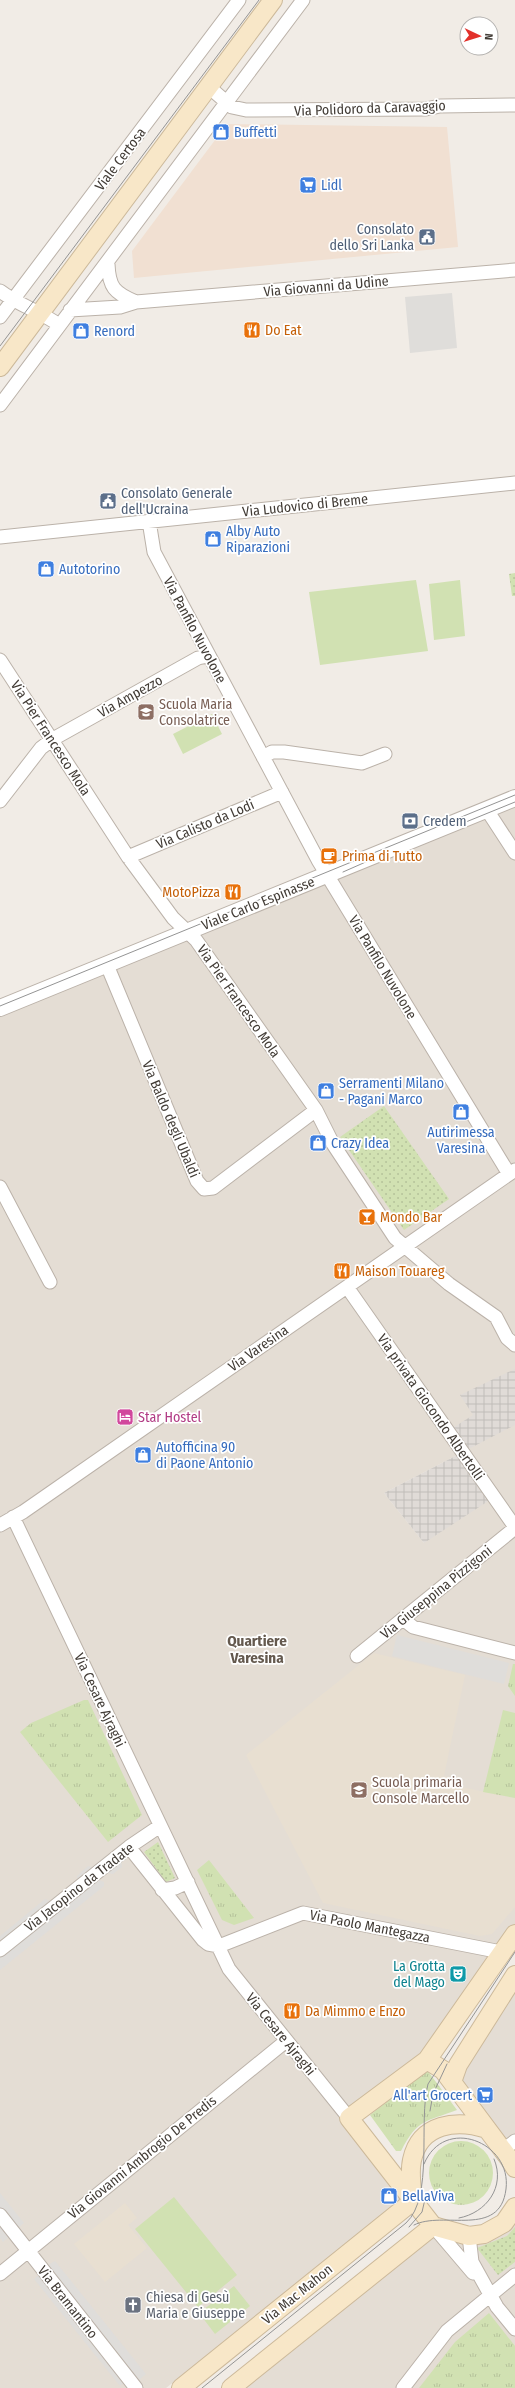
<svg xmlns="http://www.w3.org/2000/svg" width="515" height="2388" viewBox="0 0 515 2388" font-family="'Fira Sans Condensed',sans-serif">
	<defs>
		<pattern id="industrial-grid" width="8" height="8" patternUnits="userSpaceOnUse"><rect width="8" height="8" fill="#e0dbd7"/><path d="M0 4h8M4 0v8" fill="none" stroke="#c1bdb9"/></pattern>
		<pattern id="grass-dots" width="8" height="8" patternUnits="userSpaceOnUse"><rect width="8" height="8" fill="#d1e1b2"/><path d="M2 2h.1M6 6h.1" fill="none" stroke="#b5c29a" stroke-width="1.8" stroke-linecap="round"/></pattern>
		<pattern id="park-tufts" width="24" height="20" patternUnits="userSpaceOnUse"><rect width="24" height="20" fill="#d1e1b2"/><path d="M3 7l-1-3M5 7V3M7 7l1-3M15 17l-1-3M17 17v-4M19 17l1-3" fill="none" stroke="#b5c29a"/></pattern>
	</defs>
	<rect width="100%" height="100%" fill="#f1ece6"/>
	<!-- residential -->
	<path fill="#e4ddd4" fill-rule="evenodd" d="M515,800V850L490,811Z
		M487,811L515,854V1169L0,1523V1009Z
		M515,1171V1930L438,2042L347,2119L404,2199L166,2388H0V1528ZM461,1453L424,1543L384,1493Z
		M515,1977V2161L456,2073Z
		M515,2211V2388H240L433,2234L470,2237Z"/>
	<!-- commercial -->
	<path fill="#f1e0d2" d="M227,124L447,127L458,247L134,278L132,251Z"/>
	<!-- industrial -->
	<path fill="url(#industrial-grid)" d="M515,1369V1425L463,1452L448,1431L473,1415L460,1395Z
		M461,1453L493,1498L424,1543L384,1493Z"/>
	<!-- education -->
	<path fill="#e8dfd1" d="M374,1653L465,1675L444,1776L457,1779L456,1786L515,1798V1907L492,1934L480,1936L323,1903L246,1755Z
		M125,2203L137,2218L128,2225L147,2248L105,2282L74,2244Z"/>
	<!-- grass -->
	<path fill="url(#grass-dots)" d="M515,573V596H512L509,574Z
		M384,1106L449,1199L404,1230L340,1137Z
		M158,1842L175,1878L166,1882L144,1852Z
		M515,2227V2262L498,2275L477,2248L507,2236Z"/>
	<!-- park -->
	<path fill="url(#park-tufts)" d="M513,1664H515V1696L508,1686Z
		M84,1700H88L142,1815L108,1842L20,1732L31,1723Z
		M503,1710L515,1713V1798L483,1792Z
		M209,1860L254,1918L234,1925L222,1920L197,1870Z
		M427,2070L457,2110C426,2122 418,2118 401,2151H396L370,2115Z
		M429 2173a32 32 0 1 1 64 0a32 32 0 1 1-64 0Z
		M489,2313L515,2346V2388H419L455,2342Z"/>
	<!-- pitch -->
	<path fill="#d1e1b2" d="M416,580L428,651L320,665L309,592Z
		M460,580L465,636L434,640L429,584Z
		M212,714L222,734L183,754L173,734Z
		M174,2197L237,2275L198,2307L135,2229Z
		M234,2286L250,2306L215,2334L199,2313Z"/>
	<!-- parking -->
	<path fill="#dfddda" d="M452,293L457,348L410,353L405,297Z
		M397,1635L509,1663L504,1684L392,1656Z
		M121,1860L122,1867L113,1874L107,1873Z
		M88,1866L93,1867L77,1880V1876Z
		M99,1880L104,1882V1886L0,1970V1958Z
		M45,1899L50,1901L0,1941V1936Z
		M0,2193L24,2223L16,2230L0,2210Z
		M0,2223L10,2236L3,2242L0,2238Z
		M55,2261L146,2374L139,2380L48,2265Z
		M40,2274L126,2381L120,2386L34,2279Z"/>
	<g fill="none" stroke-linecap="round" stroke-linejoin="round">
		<!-- minor casing -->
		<g stroke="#bbb2a9" stroke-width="15">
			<path id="minor" d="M209,87L232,107L246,110L426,109L440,106L515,105
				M108,264C109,287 114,293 136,302
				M0,291C18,305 40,311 59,325
				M70,310L120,307L136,302L515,270
				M0,317L239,0
				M0,405L303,0
				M149,521L154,552L318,860L509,1174
				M0,537L515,483
				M0,660L128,857L173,918L196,940L316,1110L333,1144L395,1238L449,1284L496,1317L507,1338L515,1345
				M263,757L272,752H284L362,763L385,754
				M0,801L41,748L53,739L198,658L208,656
				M487,810L515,853
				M128,857L282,792
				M107,965L197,1181L204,1189L213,1188L316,1110
				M0,1187L50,1282
				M347,1287L515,1527
				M13,1517L229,1969L349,2118
				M0,1525L23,1512L515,1170
				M403,1619L413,1627L515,1653
				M357,1656L515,1528
				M129,1847L203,1940L208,1944L219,1946
				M162,1890L175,1888L188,1882
				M219,1946L303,1913L501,1952
				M0,1950L129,1847L160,1826
				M503,2150L515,2141
				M0,2215L136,2388
				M433,2226L473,2273
				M469,2236L472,2262L497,2307L515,2329
				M0,2274L286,2041
				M403,2388L447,2331L515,2275"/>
		</g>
		<!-- tertiary casing -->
		<g stroke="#bbb2a9" stroke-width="18">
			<path id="tertiary" d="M0,1008L515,798"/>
		</g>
		<!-- secondary casing -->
		<g stroke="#ccb99a" stroke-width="20">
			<path id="secondary" d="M0,367L273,0
				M515,1934L427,2060L349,2118L433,2226L469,2236L484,2234L504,2223L515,2207
				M427,2060L443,2070L508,2157L515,2168
				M452,2082L458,2065L515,1975
				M413,2201C412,2188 409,2173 412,2160C420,2123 457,2119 487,2129
				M181,2388L413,2201
				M231,2388L433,2226"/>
		</g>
		<!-- minor -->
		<use href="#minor" stroke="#fff" stroke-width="13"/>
		<!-- tertiary -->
		<use href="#tertiary" stroke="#fff" stroke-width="16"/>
		<!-- secondary -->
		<use href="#secondary" stroke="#f8e7c8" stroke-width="18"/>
		<!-- tram -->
		<path stroke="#949494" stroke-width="1" d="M0,346L259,0
			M461,824L515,802
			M343,872L368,861
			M0,1006L515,795
			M430,2111L433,2094L447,2064
			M459,2218C486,2213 506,2187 494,2159
			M414,2225C443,2210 500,2239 506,2189C512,2142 444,2115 424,2164
			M409,2227L422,2212L426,2195
			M202,2388L406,2223C434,2197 418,2122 428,2084L515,1952"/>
	</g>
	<!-- icons -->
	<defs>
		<g id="shop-square" transform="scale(0.9)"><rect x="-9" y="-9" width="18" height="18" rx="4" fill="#3f7fe0" stroke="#fff"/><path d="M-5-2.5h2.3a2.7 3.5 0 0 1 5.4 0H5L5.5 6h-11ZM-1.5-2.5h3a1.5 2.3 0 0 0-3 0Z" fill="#fff"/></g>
		<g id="supermarket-square" transform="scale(0.9)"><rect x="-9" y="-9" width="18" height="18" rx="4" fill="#3f7fe0" stroke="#fff"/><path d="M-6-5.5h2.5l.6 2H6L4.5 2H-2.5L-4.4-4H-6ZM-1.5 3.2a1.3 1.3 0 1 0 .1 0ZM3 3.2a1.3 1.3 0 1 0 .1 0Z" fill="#fff"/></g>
		<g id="civic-square" transform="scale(0.9)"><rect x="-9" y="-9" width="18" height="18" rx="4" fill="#5c6f8a" stroke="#fff"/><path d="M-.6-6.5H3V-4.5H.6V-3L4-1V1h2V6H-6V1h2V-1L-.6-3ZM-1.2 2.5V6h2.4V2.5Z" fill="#fff"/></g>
		<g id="restaurant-square" transform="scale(0.9)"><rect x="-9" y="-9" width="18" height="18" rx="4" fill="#e8710a" stroke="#fff"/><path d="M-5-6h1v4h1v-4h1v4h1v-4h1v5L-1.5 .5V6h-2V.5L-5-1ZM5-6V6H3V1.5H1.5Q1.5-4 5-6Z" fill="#fff"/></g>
		<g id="school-square" transform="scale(0.9)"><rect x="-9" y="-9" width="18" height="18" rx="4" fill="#8d6e63" stroke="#fff"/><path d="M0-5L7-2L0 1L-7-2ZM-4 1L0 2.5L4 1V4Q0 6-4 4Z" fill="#fff"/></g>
		<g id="bank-square" transform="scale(0.9)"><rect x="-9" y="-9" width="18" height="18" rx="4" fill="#5c6f8a" stroke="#fff"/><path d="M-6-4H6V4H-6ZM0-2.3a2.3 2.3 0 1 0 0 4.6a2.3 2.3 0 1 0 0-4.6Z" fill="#fff"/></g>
		<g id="cafe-square" transform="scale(0.9)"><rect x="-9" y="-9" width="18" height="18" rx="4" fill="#e8710a" stroke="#fff"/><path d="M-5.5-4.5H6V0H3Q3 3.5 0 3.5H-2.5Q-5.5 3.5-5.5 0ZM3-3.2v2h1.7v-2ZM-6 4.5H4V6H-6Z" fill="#fff"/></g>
		<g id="bar-square" transform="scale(0.9)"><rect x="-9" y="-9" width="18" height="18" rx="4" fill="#e8710a" stroke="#fff"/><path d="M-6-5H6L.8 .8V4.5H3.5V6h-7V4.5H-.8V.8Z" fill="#fff"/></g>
		<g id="hotel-square" transform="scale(0.9)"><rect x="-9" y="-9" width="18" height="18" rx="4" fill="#d1479c" stroke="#fff"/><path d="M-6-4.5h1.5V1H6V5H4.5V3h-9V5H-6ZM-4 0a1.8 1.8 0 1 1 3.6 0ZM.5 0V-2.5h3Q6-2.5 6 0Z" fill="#fff"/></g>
		<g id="theatre-square" transform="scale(0.9)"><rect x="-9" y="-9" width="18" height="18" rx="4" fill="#0f9aa8" stroke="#fff"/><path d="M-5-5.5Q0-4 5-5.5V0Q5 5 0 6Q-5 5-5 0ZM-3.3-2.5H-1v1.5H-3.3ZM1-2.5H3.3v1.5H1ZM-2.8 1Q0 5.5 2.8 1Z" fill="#fff"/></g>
		<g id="church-square" transform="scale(0.9)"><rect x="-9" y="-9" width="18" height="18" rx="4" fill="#6b7280" stroke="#fff"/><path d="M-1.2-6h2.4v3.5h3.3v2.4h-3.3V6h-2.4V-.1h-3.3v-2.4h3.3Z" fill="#fff"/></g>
	</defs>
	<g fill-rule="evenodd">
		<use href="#shop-square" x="221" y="132"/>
		<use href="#supermarket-square" x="308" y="185"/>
		<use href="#civic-square" x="427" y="237"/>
		<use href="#restaurant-square" x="252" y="330"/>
		<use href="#shop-square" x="81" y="331"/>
		<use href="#civic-square" x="108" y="501"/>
		<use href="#shop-square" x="213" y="539"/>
		<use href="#shop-square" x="46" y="569"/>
		<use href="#school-square" x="146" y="712"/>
		<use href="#bank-square" x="410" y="821"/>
		<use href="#cafe-square" x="329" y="856"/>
		<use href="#restaurant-square" x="233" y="892"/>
		<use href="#shop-square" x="326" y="1091"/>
		<use href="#shop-square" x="461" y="1112"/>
		<use href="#shop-square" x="318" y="1143"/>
		<use href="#bar-square" x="367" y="1217"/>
		<use href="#restaurant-square" x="342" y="1271"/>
		<use href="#hotel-square" x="125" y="1417"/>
		<use href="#shop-square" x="143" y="1455"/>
		<use href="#school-square" x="359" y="1790"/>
		<use href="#theatre-square" x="458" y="1974"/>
		<use href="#restaurant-square" x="292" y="2011"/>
		<use href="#supermarket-square" x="485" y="2095"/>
		<use href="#shop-square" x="389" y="2196"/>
		<use href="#church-square" x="133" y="2305"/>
	</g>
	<g text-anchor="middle" stroke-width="3.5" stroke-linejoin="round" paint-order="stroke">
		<!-- street labels -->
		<g font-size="14" fill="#423c36" stroke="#fff">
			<text transform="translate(370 108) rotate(-2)" y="5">Via Polidoro da Caravaggio</text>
			<text transform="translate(120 159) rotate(-53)" y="5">Viale Certosa</text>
			<text transform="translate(326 286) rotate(-5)" y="5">Via Giovanni da Udine</text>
			<text transform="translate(305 505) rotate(-6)" y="5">Via Ludovico di Breme</text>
			<text transform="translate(195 630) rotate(62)" y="5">Via Panfilo Nuvolone</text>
			<text transform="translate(130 696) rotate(-29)" y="5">Via Ampezzo</text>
			<text transform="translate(51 738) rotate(57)" y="5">Via Pier Francesco Mola</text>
			<text transform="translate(205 824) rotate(-23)" y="5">Via Calisto da Lodi</text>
			<text transform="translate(258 903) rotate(-22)" y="5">Viale Carlo Espinasse</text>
			<text transform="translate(383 967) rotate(59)" y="5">Via Panfilo Nuvolone</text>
			<text transform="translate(239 1001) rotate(55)" y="5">Via Pier Francesco Mola</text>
			<text transform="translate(171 1119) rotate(67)" y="5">Via Baldo degli Ubaldi</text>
			<text transform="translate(258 1348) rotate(-35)" y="5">Via Varesina</text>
			<text transform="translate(431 1407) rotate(55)" y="5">Via privata Giocondo Albertolli</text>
			<text transform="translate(436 1592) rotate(-39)" y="5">Via Giuseppina Pizzigoni</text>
			<text transform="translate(100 1700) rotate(65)" y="5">Via Cesare Ajraghi</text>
			<text transform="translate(79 1887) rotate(-38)" y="5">Via Jacopino da Tradate</text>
			<text transform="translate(370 1926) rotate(11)" y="5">Via Paolo Mantegazza</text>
			<text transform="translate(281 2034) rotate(51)" y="5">Via Cesare Ajraghi</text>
			<text transform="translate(142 2157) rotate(-39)" y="5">Via Giovanni Ambrogio De Predis</text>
			<text transform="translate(297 2294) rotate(-39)" y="5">Via Mac Mahon</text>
			<text transform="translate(68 2302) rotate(52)" y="5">Via Bramantino</text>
		</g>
		<!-- shop labels -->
		<g font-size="14" fill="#366cbe" stroke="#fff" text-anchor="start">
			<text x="234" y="137">Buffetti</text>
			<text x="321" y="190">Lidl</text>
			<text x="94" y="336">Renord</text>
			<text x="226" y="536">Alby Auto<tspan x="226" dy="16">Riparazioni</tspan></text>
			<text x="59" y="574">Autotorino</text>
			<text x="339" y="1088">Serramenti Milano<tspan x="339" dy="16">- Pagani Marco</tspan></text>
			<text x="461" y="1137" text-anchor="middle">Autirimessa<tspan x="461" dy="16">Varesina</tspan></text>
			<text x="331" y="1148">Crazy Idea</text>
			<text x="156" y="1452">Autofficina 90<tspan x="156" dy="16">di Paone Antonio</tspan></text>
			<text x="472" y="2100" text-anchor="end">All'art Grocert</text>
			<text x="402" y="2201">BellaViva</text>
		</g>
		<!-- service labels -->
		<g font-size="14" fill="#4e5e75" stroke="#fff" text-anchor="start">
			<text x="414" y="234" text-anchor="end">Consolato<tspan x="414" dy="16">dello Sri Lanka</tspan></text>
			<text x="121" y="498">Consolato Generale<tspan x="121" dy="16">dell'Ucraina</tspan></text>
			<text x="423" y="826">Credem</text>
		</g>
		<!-- food labels -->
		<g font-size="14" fill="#c56008" stroke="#fff" text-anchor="start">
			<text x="265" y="335">Do Eat</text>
			<text x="342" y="861">Prima di Tutto</text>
			<text x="220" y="897" text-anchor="end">MotoPizza</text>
			<text x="380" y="1222">Mondo Bar</text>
			<text x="355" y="1276">Maison Touareg</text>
			<text x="305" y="2016">Da Mimmo e Enzo</text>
		</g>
		<!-- education labels -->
		<g font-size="14" fill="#785e54" stroke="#fff" text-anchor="start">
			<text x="159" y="709">Scuola Maria<tspan x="159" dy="16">Consolatrice</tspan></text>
			<text x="372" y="1787">Scuola primaria<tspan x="372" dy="16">Console Marcello</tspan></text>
		</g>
		<!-- hotel labels -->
		<g font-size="14" fill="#b23c85" stroke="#fff" text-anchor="start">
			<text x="138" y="1422">Star Hostel</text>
		</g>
		<!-- culture labels -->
		<g font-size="14" fill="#0d838f" stroke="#fff" text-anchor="end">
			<text x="445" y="1971">La Grotta<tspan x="445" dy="16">del Mago</tspan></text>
		</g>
		<!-- worship labels -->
		<g font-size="14" fill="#5b616d" stroke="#fff" text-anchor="start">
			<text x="146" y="2302">Chiesa di Gesù<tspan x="146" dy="16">Maria e Giuseppe</tspan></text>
		</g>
		<!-- neighbourhood labels -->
		<g font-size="15" font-weight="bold" fill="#64594e" stroke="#fff">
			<text x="257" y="1646">Quartiere<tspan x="257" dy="17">Varesina</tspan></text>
		</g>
	</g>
	<!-- north arrow -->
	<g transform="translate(479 36) rotate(94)"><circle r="19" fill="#ffffff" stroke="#b3b1af"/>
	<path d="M0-3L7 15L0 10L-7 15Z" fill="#e2312b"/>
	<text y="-6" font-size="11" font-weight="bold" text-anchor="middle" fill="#423c36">N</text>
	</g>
</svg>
